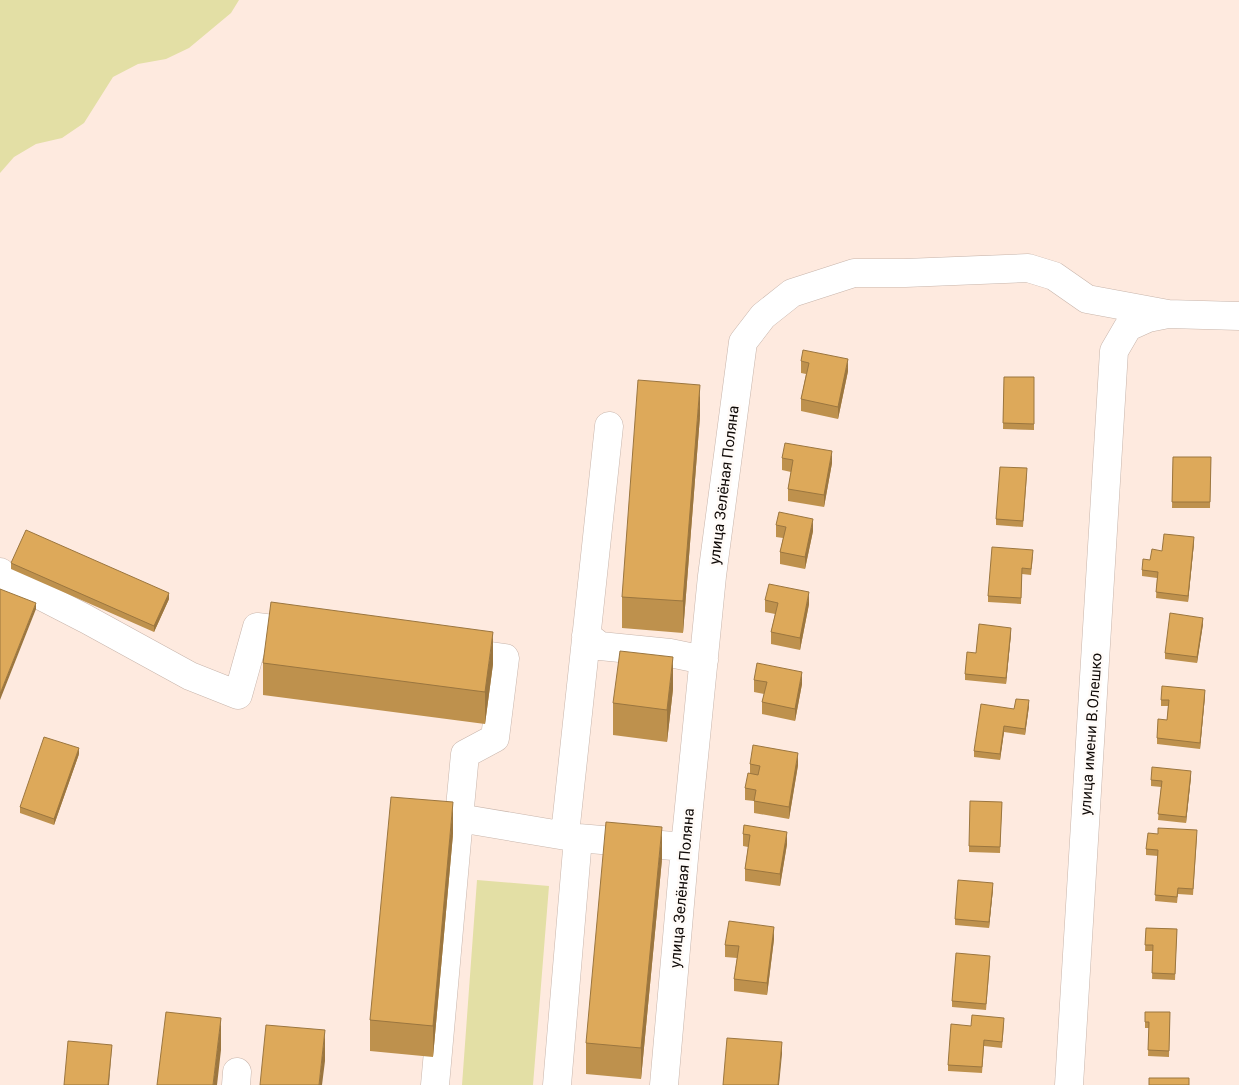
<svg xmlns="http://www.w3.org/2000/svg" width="1239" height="1085" viewBox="0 0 1239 1085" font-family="Roboto,sans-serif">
	<rect width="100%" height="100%" fill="#feeadf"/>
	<!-- green -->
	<path fill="#e3dfa5" d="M0,0H239L231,13L189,48L166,59L138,64L113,77L84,123L62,138L36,144L14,157L0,173Z
		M477,880L549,886L533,1085H462Z"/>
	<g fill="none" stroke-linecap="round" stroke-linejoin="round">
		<!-- minor casing -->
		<g stroke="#c8b5ab" stroke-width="29">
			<path id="minor" d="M0,572L18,584L86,619L190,676L238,695L257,627L306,633
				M586,635L600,646L670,653L704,660
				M455,651L505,658L495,738L465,754L459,818L578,838L685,847
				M565,834L609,426
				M236,1085L237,1072
				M435,1085L459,818
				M557,1085L578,838
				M664,1085L685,847L712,576L743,342L763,316L792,293L854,273H905L1028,268L1054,276L1087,299L1168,314
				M1069,1085L1114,351L1128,327L1148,318L1168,314L1239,316"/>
		</g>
		<!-- minor -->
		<use href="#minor" stroke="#fff" stroke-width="28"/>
	</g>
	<!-- wall -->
	<path fill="#be914d" d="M801,361L848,371L838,419L801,411V399L806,374L801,373Z
		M1004,377H1034V430L1003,429Z
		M700,416L683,633L622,628V597Z
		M1173,457H1211L1210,508H1172Z
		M782,458L832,463L824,507L788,501V489L791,472L782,470Z
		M1027,474L1023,527L996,525V519Z
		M776,525L813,531L805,569L780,564V552L783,538L776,537Z
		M1194,543L1188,602L1156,598L1157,578L1142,576V570L1150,560L1162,551Z
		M1033,556L1031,575L1022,574L1021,604L988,602V596Z
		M11,563L169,599L154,632L11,569Z
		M765,600L809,604L800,650L771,644V632L775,614L765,612Z
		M1203,624L1197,663L1165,659V653Z
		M1011,634L1006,684L965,680V674L976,653Z
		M263,663L493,664L485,724L263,695Z
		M754,680L802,684L795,721L762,714V702L764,694L754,692Z
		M673,689L667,742L613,735V703Z
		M1205,696L1200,749L1157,744V738L1167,720L1168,706H1161V700Z
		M1029,706L1025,735L1004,732L1000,760L974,757V751L1014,709Z
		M79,754L54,825L20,813V807Z
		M750,764L798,765L789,819L754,813V801L745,800V788L750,774Z
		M1191,777L1186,823L1158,820L1161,787L1151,786V780Z
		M1002,802L1000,853L969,852V846Z
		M744,825L787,844L780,886L745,881V869L748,847L743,846V834Z
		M453,834L433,1057L370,1051V1020Z
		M1197,836L1193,895L1178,894L1177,903L1155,901L1158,856L1146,855V849Z
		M662,859L641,1079L586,1074V1043Z
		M993,889L989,928L955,925V919Z
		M1146,928L1177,929L1175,980L1152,979L1153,951H1145Z
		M774,939L767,995L734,991V979L737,958L725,957V945Z
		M990,962L986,1010L952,1007V1001Z
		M1145,1012H1170L1169,1057L1148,1056L1149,1028H1145Z
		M1004,1024L1002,1048L984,1046L982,1073L948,1071V1065L971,1026Z"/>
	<!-- shaded-wall -->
	<path fill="#9b763f" d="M848,359V371L838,419V407Z
		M700,385V416L683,633V601Z
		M832,451V463L824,507V495Z
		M813,519V531L805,569V557Z
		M1194,537V543L1188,602V596Z
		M809,592V604L800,650V638Z
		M169,593V599L154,632V626Z
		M36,603V609L0,700V694Z
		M1203,618V624L1197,663V657Z
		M1011,628V634L1006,684V678Z
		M493,632V664L485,724V692Z
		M673,657V689L667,742V710Z
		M802,672V684L795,721V709Z
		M1205,690V696L1200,749V743Z
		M1029,700V706L1025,735V729Z
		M1004,726V732L1000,760V754Z
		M79,748V754L54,825V819Z
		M798,753V765L789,819V807Z
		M1191,771V777L1186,823V817Z
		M453,802V834L433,1057V1026Z
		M662,827V859L641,1079V1048Z
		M787,832V844L780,886V874Z
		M993,883V889L989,928V922Z
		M774,927V939L767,995V983Z
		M221,1018V1050L217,1085H213Z
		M325,1030V1061L322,1085H319Z
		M782,1042V1054L779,1085H778Z
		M112,1045L109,1085H108Z"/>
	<!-- building -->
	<path fill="#dda95a" stroke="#9b763f" d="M803,350L848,359L838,407L801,399L809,363L801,361Z
		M1004,377H1034V424L1003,423Z
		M638,380L700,385L683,601L622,597Z
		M785,443L832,451L824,495L788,489L793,460L782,458Z
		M1173,457H1211L1210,502H1172Z
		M1000,467L1027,468L1023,521L996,519Z
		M779,512L813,519L805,557L780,552L786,527L776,525Z
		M26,530L169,593L154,626L11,563Z
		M1164,534L1194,537L1188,596L1156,592L1158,572L1142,570L1143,559L1150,560L1152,549L1162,551Z
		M992,547L1033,550L1031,569L1022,568L1021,598L988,596Z
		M769,584L809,592L800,638L771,632L778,603L765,600Z
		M0,589L36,603L0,694Z
		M271,602L493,632L485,692L263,663Z
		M1170,613L1203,618L1197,657L1165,653Z
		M979,624L1011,628L1006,678L965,674L967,652L976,653Z
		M620,651L673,657L667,710L613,703Z
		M757,663L802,672L795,709L762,702L767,682L754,680Z
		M1162,686L1205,690L1200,743L1157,738L1158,719L1167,720L1169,700H1161Z
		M1016,699L1029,700L1025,729L1004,726L1000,754L974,751L981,704L1014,709Z
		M44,737L79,748L54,819L20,807Z
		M753,745L798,753L789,807L754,801L756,790L745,788L748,773L758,775L760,766L750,764Z
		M1152,767L1191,771L1186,817L1158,814L1162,781L1151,780Z
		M391,797L453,802L433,1026L370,1020Z
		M970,801L1002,802L1000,847L969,846Z
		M606,822L662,827L641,1048L586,1043Z
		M744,825L787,832L780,874L745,869L750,835L743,834Z
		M1158,828L1197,830L1193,889L1178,888L1177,897L1155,895L1158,850L1146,849L1148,833L1158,834Z
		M958,880L993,883L989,922L955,919Z
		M729,921L774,927L767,983L734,979L739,946L725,945Z
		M1146,928L1177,929L1175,974L1152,973L1153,945H1145Z
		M956,953L990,956L986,1004L952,1001Z
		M166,1012L221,1018L213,1085H157Z
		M1145,1012H1170L1169,1051L1148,1050L1149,1022H1145Z
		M972,1015L1004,1018L1002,1042L984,1040L982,1067L948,1065L951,1024L971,1026Z
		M266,1025L325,1030L319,1085H260Z
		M727,1038L782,1042L778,1085H723Z
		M68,1041L112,1045L108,1085H64Z
		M1149,1078H1189V1085H1149Z"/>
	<g text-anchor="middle" stroke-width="5" stroke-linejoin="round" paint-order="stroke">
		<!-- street labels -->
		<g font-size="15" fill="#100a07" stroke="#fffbf8">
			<text transform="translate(724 485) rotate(-83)" y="5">улица Зелёная Поляна</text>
			<text transform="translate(1091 734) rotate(-86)" y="5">улица имени В.Олешко</text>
			<text transform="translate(682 888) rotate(-85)" y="5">улица Зелёная Поляна</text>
		</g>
	</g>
</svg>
